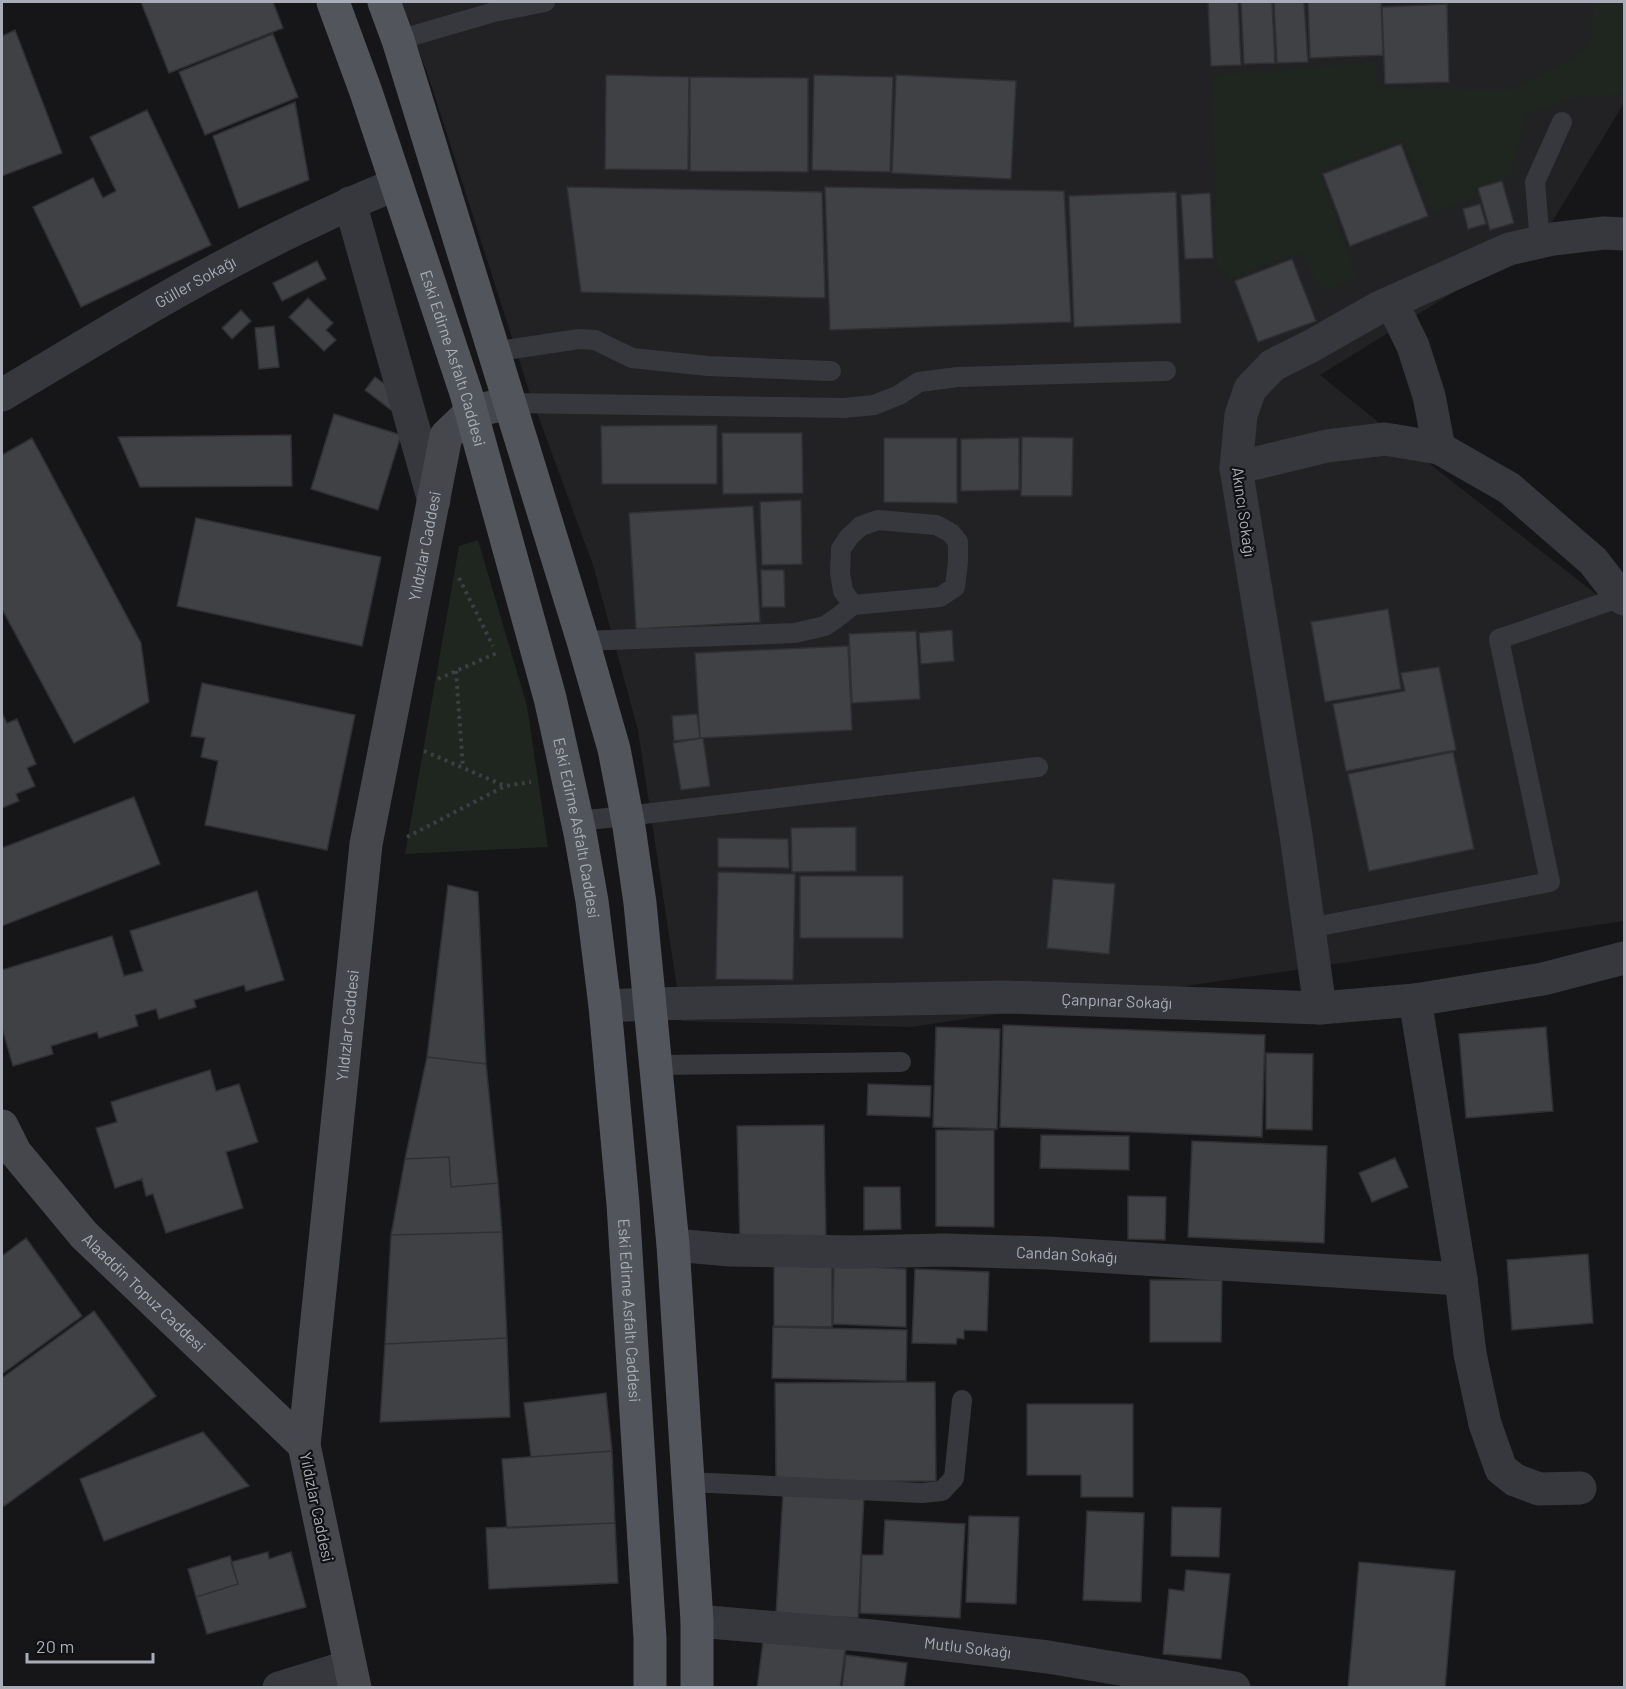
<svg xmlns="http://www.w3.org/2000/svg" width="1626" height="1689" viewBox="0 0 1626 1689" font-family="Barlow,sans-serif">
	<rect width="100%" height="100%" fill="#161618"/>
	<!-- built -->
	<path fill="#222225" d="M400,2H1624V103L1543,237L1320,375L1435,468L1624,616V921L911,1027L682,1021L638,730L593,565L529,391L428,75Z"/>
	<!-- green -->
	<path fill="#1e261f" d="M1594,2H1624V94L1577,97L1526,114L1511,177L1474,188L1475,197L1434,214L1403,140L1319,171L1357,279L1322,291L1300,252L1230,279L1217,265L1212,75L1375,62L1378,87L1509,90L1564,63L1590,45Z
		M478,540L527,706L548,847L405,854L459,546Z"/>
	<!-- building -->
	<path fill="#404145" stroke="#303034" stroke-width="1.5" d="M141,2H273L283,28L169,73Z
		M1208,2H1238L1241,65L1211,66Z
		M1241,2H1272L1275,63L1244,64Z
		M1274,2H1304L1308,62L1277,63Z
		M1308,2H1381L1383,55L1310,58Z
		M1447,4L1449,82L1385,84L1382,7Z
		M15,30L62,153L2,176V36Z
		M273,34L298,97L205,135L179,72Z
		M606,75L689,77L688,170L605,169Z
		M814,75L893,77L890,172L812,170Z
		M896,75L1016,81L1011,179L892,173Z
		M690,77L808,78V172L690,171Z
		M295,102L309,180L239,208L213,136Z
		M147,110L211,245L81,307L33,207L93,178L103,198L116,191L90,137Z
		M1401,144L1428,216L1350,246L1323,174Z
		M1502,181L1514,223L1490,230L1478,188Z
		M567,187L822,192L825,298L581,292Z
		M825,187L1064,191L1071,322L830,330Z
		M1176,192L1181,323L1074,327L1069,196Z
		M1210,193L1213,258L1185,259L1181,195Z
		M1480,204L1486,224L1468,229L1463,209Z
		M1292,259L1316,321L1258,342L1235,281Z
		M317,261L326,279L282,301L273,283Z
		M308,298L333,323L326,330L336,340L324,351L289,317Z
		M241,310L251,321L232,339L222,328Z
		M274,326L279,367L259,369L255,328Z
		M375,377L401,396L391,410L365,390Z
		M334,414L401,435L378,510L311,489Z
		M717,425V484H602L601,426Z
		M722,433H802L803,493L723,494Z
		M291,435L292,486L140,487L118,437Z
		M1022,437L1073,438L1072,496H1021Z
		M32,438L141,643L149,702L74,743L2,609V455Z
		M884,438H957V503L884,502Z
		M1019,438V490L961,491V439Z
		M801,500L802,564L762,565L760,502Z
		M753,506L760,622L636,629L629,513Z
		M196,518L381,557L362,646L177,606Z
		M761,570H784L785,607H762Z
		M1388,609L1401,689L1325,702L1311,622Z
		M952,630L954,661L921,664L919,633Z
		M916,631L920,699L852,703L849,634Z
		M848,646L852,730L700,738L695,653Z
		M1439,667L1456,750L1346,771L1333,704L1405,691L1401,673Z
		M202,683L355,715L327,850L205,825L218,761L201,757L205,738L191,736Z
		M2,713L7,723L17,719L36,764L27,768L35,786L16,794L19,801L2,808Z
		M697,714L700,738L674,741L672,716Z
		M703,738L710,786L681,790L673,743Z
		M1453,752L1474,849L1369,871L1348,774Z
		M134,797L160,864L2,926V848Z
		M856,827V871L792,872L791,828Z
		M718,838L788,839L789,868L718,867Z
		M718,872L795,874L793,980L716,979Z
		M800,876H903V938H800Z
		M1053,879L1115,884L1109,954L1047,948Z
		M448,885L478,892L486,1064L427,1057Z
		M257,891L284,980L246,991L244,985L194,1000L196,1007L159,1019L156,1009L135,1015L138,1026L99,1038L97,1032L51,1046L53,1054L13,1066L2,1028V970L112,936L124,976L143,971L130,931Z
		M1003,1025L1265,1035L1262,1137L1000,1127Z
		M936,1027L1000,1029L997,1129L933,1127Z
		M1546,1027L1553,1111L1466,1118L1459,1034Z
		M1266,1053L1313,1054L1312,1130L1266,1129Z
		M427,1057L486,1064L498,1183L451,1187L449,1157L405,1159Z
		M210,1070L216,1091L239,1084L258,1142L226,1152L243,1208L166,1233L153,1194L146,1196L142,1179L115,1188L96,1128L117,1122L111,1102Z
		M868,1084L931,1086L930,1117L867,1115Z
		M824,1125L826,1243L740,1245L737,1126Z
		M936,1130H994V1227L936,1226Z
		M1041,1135L1129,1136V1170L1040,1168Z
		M1192,1141L1327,1146L1324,1243L1188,1237Z
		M449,1157L451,1187L498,1183L502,1232L391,1235L405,1159Z
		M1395,1158L1408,1187L1372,1202L1359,1173Z
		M864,1187H900L901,1229L864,1230Z
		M1128,1196L1166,1197L1165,1240L1128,1239Z
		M502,1232L507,1338L385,1344L391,1235Z
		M26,1238L82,1316L2,1374V1256Z
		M1588,1254L1593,1323L1512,1330L1507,1260Z
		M774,1264L832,1265V1327L774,1326Z
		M834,1265L906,1269V1327L833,1324Z
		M915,1269L989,1272L987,1331L964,1330V1339L957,1338L956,1344L912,1343Z
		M1150,1280H1222L1221,1342H1150Z
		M94,1311L156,1396L4,1506L2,1502V1378Z
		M773,1327L907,1330L906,1381L772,1378Z
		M507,1338L510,1417L380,1422L385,1344Z
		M935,1382L936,1481L776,1482L775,1383Z
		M606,1393L612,1451L531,1457L524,1403Z
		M1027,1404H1133V1497H1081V1475H1027Z
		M203,1432L249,1486L104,1541L80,1479Z
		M612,1451L615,1523L507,1528L502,1459Z
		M783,1492L864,1496L858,1618L776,1614Z
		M1172,1507L1221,1508L1219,1557L1171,1556Z
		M1087,1511L1144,1513L1141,1602L1083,1600Z
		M969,1516L1019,1517L1016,1604L966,1602Z
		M885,1520L965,1524L960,1618L860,1613L862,1555H883Z
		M615,1523L618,1583L489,1589L486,1528Z
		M268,1552L269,1559L291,1552L306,1607L207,1634L196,1597L238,1584L231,1562Z
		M230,1556L238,1584L196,1597L188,1569Z
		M1359,1562L1455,1571L1445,1688H1348Z
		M1186,1570L1230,1574L1221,1659L1163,1654L1169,1589L1184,1591Z
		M764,1634L846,1645L840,1688H757Z
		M846,1655L907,1663L904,1688H842Z"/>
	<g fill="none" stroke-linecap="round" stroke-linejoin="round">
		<!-- path -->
		<path stroke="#3d3f44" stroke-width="4" stroke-dasharray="3 4.5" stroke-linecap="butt" d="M459,578L493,646
			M456,671L463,768
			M438,679L499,652
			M424,751L505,786
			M407,837L505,786L531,782"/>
		<!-- lane -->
		<path stroke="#37383d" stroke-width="20" d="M398,40L494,12L545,2
			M1540,242L1535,182L1562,122
			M493,352L579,339L595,340L632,358L708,366L831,371
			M509,403L844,408L874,405L899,395L919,382L958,377L1166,371
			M583,641L795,633L825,626L838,617L853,605L940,597L955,587L958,562V542L951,533L936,525L878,520L861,526L849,537L841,549L840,573L843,591L853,605
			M577,821L627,816L1038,767
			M1309,928L1550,882L1499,639L1621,597
			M656,1065L901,1062
			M688,1482L922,1493L942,1491L954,1478L962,1400"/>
		<!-- street -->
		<g stroke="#37383d" stroke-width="33">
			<path d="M350,203L434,501"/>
			<path d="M1392,303L1413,346L1429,396L1439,448"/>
			<path id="s1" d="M2,395C98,338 194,278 296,229C329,214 361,197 396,185"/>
			<path d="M1236,468L1327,446L1385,439L1439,448L1509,488L1593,561L1621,597L1624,599"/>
			<path d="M1415,1000L1461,1279L1470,1354L1485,1424L1501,1469L1515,1480L1539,1489L1580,1488"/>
			<path id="s2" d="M605,1006L649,1004L1006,997L1320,1008L1415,1000L1543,979L1624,958"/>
			<path d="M1320,1008L1296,835L1236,468L1241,415L1250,389L1273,365L1313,345L1378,308L1509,249L1553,239L1604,233L1624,234"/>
			<path id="s3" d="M673,1245L730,1250L853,1252L944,1250L1047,1253L1461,1279"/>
			<path id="s4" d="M697,1621L872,1636L1048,1657L1234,1688"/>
			<path d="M279,1688L350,1666"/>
		</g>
		<!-- secondary -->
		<g stroke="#45474d" stroke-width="33">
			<path id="s5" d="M2,1126L15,1152L84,1235L304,1445"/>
			<path id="s6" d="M355,1688L304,1445L366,844L446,436L471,412L509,403"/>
		</g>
		<!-- primary -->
		<g stroke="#53555c" stroke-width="33">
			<path id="s7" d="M333,2L366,92L466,393L550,698L580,833L592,901L605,1006L623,1204L650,1639V1688"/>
			<path d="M384,2L398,40L583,641L614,749L629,827L640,903L673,1245L697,1621V1688"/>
		</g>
	</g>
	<g text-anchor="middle" stroke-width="4.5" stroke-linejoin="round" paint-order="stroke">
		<!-- street labels -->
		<g font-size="16" fill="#a8adb8" stroke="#111113">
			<text dy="6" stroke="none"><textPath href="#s1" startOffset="224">Güller Sokağı</textPath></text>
			<text dy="6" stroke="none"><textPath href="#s7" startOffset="376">Eski Edirne Asfaltı Caddesi</textPath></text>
			<text transform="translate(1244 512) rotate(82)" y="6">Akıncı Sokağı</text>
			<text dy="6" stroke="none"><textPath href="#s6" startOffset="1156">Yıldızlar Caddesi</textPath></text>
			<text dy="6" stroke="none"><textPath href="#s7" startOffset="862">Eski Edirne Asfaltı Caddesi</textPath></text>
			<text dy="6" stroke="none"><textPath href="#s2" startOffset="512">Çanpınar Sokağı</textPath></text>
			<text dy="6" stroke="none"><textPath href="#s6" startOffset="670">Yıldızlar Caddesi</textPath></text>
			<text dy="6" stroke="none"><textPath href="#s3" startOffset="394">Candan Sokağı</textPath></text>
			<text dy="6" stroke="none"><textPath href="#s5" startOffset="220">Alaaddin Topuz Caddesi</textPath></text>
			<text dy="6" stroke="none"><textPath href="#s7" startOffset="1348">Eski Edirne Asfaltı Caddesi</textPath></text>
			<text transform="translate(317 1507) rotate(78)" y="6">Yıldızlar Caddesi</text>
			<text dy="6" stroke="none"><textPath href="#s4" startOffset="272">Mutlu Sokağı</textPath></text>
		</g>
	</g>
	<!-- border -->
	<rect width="1626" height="1689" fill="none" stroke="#a8adb8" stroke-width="6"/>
	<!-- scale -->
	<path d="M27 1653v9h126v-9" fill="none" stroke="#a8adb8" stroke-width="3"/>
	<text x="36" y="1653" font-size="18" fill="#a8adb8" stroke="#111113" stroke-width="4.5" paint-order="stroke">20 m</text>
</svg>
